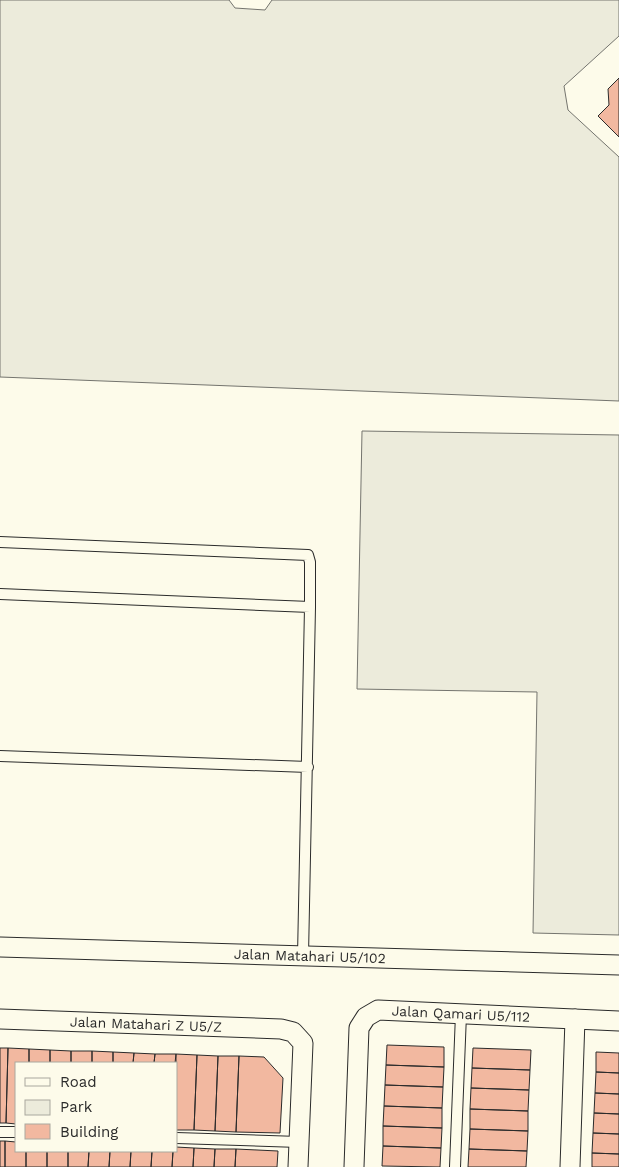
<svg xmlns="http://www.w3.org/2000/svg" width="619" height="1167" viewBox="0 0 619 1167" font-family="'Work Sans',sans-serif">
	<rect width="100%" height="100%" fill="#fdfbea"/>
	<!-- green -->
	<path fill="#ecebdb" stroke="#74746e" d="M0,0H229L235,8L265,10L272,0H619V36L564,86L568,110L619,157V401L0,377Z
		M362,431L619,435V935L533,933L537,692L357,689Z"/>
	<!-- building -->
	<path fill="#f2b8a0" stroke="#2b2b2b" d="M619,78V137L598,116L609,105L608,89Z
		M387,1045L444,1047V1067L386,1065Z
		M0,1048H8L6,1123H0Z
		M8,1048L29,1049V1063H16V1124L6,1123Z
		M473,1048L531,1050L530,1070L472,1068Z
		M29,1049L50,1050V1063H29Z
		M50,1050L71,1051V1063H50Z
		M71,1051H92V1063H71Z
		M92,1051L113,1052V1063H92Z
		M113,1052L134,1053L133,1063H113Z
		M596,1052L619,1053V1073L596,1072Z
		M134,1053L155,1054L154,1063H133Z
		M155,1054H176L175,1063H154Z
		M176,1054L197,1055L194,1130H176Z
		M197,1055L218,1056L215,1131L194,1130Z
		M218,1056H239L236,1132L215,1131Z
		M239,1056L264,1057L283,1078L280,1133L236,1132Z
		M386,1065L444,1067L443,1087L385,1085Z
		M472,1068L530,1070L529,1090L471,1088Z
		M596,1072L619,1073V1094L595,1093Z
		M385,1085L443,1087L442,1108L384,1106Z
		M471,1088L529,1090L528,1111L470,1109Z
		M595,1093L619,1094V1114L594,1113Z
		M384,1106L442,1108V1128L383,1126Z
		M470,1109L528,1111V1131L470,1129Z
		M594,1113L619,1114V1134L593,1133Z
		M383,1126L442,1128L441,1148L383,1146Z
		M470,1129L528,1131L527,1151L469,1149Z
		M593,1133L619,1134V1154L592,1153Z
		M0,1141H5V1167H0Z
		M5,1141L16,1142V1151H26V1167H5Z
		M383,1146L441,1148L440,1167L382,1166Z
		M176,1147L194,1148L193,1167H172L173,1151H176Z
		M194,1148L215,1149L214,1167H193Z
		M215,1149H236L235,1167H214Z
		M236,1149L278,1151L277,1167H235Z
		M469,1149L527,1151L526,1167H468Z
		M26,1151H47V1167H26Z
		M47,1151H68V1167H47Z
		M68,1151H89L88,1167H68Z
		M89,1151H110L109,1167H88Z
		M110,1151H131L130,1167H109Z
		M131,1151H152L151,1167H130Z
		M152,1151H173L172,1167H151Z
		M592,1153L619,1154V1167H592Z"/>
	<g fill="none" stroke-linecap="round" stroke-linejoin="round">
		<!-- service casing -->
		<g stroke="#2b2b2b" stroke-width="12">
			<path id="service" d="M0,542L308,555L310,562V607L303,956
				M0,594L310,607
				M0,756L308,767
				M0,1132H16
				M176,1138L299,1142
				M455,1167L461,1014"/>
		</g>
		<!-- minor casing -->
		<g stroke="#2b2b2b" stroke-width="21">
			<g id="minor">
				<path id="s1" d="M0,947L619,965"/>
				<path id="s2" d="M0,1019L281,1029L293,1032L303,1043L298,1167"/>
				<path id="s3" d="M354,1167L359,1028L366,1017L378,1010L619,1021"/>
				<path d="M570,1167L575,1019"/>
			</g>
		</g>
		<!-- service -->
		<use href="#service" stroke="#fdfbea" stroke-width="10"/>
		<!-- minor -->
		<use href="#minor" stroke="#fdfbea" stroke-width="19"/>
	</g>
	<g text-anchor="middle" stroke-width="4" stroke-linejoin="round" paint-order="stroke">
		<!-- street labels -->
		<g font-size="14" fill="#2b2b2b" stroke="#fdfbea">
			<text dy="5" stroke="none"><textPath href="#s1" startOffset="310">Jalan Matahari U5/102</textPath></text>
			<text dy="5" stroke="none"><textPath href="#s3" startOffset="249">Jalan Qamari U5/112</textPath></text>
			<text dy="5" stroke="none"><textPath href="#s2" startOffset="146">Jalan Matahari Z U5/Z</textPath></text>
		</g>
	</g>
	<!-- legend -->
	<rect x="15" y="1062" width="162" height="90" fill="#fdfbea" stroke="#a9a89e"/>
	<rect x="25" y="1078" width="25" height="8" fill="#fdfbea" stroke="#a9a89e"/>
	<text x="60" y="1087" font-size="15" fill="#2b2b2b">Road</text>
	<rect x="25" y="1100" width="25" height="15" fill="#ecebdb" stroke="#a9a89e"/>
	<text x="60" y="1112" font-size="15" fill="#2b2b2b">Park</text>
	<rect x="25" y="1124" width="25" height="15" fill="#f2b8a0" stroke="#a9a89e"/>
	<text x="60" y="1137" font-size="15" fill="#2b2b2b">Building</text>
</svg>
